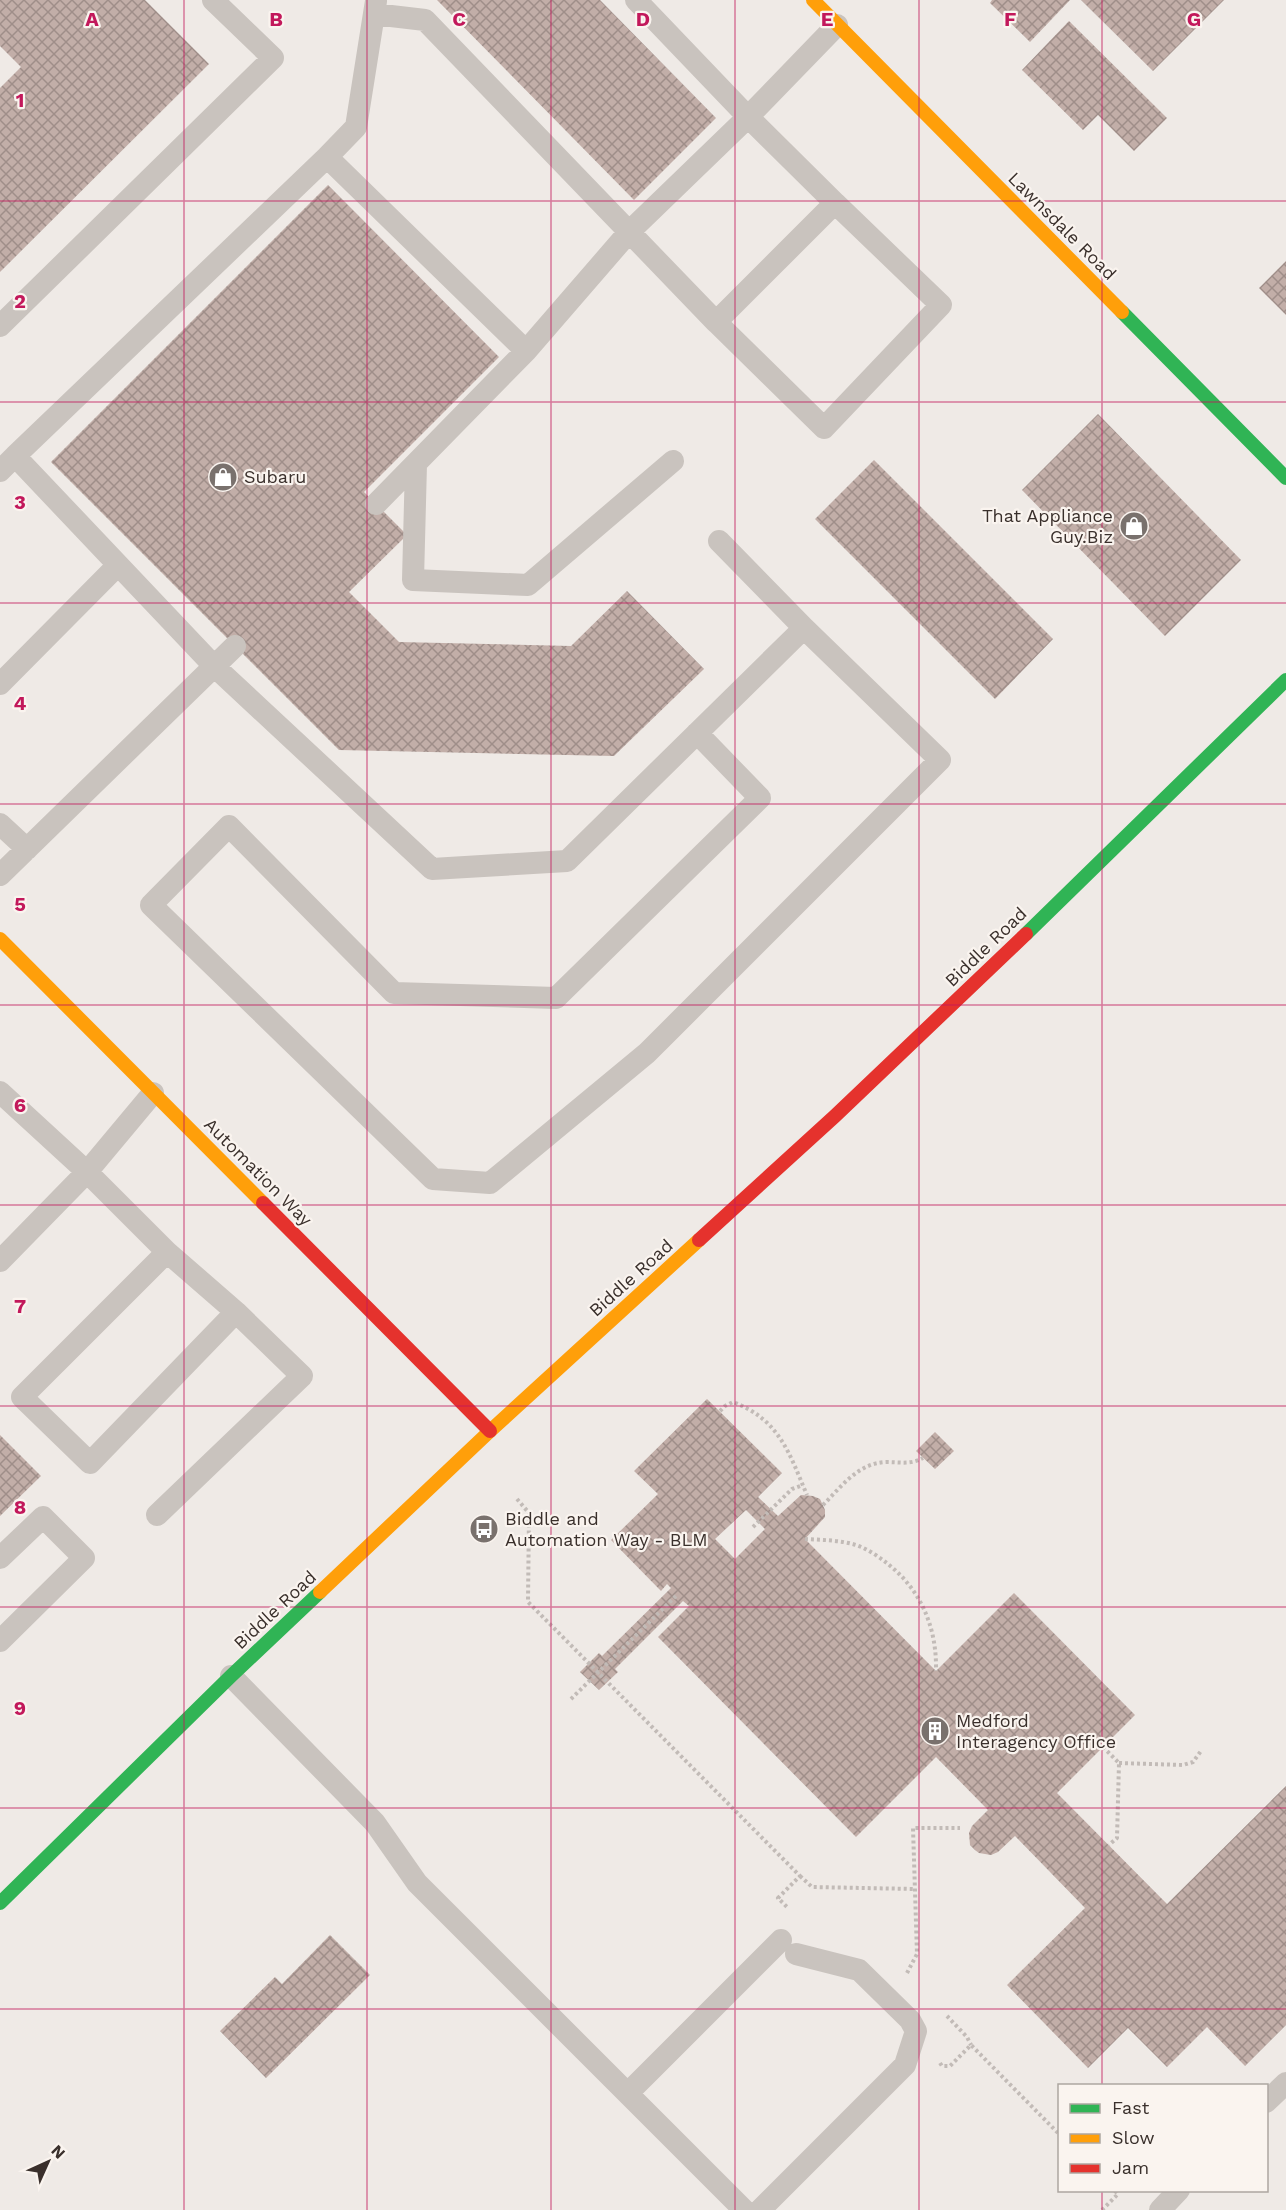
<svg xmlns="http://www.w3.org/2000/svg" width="1286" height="2210" viewBox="0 0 1286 2210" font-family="'Work Sans',sans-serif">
	<defs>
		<pattern id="building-cross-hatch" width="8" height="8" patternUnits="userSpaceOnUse" patternTransform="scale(1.5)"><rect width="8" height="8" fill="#c2aea8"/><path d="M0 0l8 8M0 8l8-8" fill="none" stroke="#9f8e89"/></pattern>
	</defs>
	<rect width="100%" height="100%" fill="#efeae6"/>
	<!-- building -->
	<path fill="url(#building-cross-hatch)" fill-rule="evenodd" d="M0,0H145L209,64L0,272V88L21,67L0,46Z
		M437,0H600L716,118L634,200Z
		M992,0H1070L1030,42L990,3Z
		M1081,0H1224L1153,71Z
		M1069,21L1167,118L1134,151L1098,115L1083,130L1022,70Z
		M328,185L499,357L364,492L407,535L349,592L399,642L571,646L627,591L704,669L614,756L339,750L51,462Z
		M1286,261V315L1259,288Z
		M1098,414L1241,560L1165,636L1022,490Z
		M874,460L1053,639L995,699L815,519Z
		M707,1399L782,1473L758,1497L778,1516L801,1495L813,1496L820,1499L825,1510V1517L805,1539L936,1671L1014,1593L1135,1715L1057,1793L1167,1904L1286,1786V2025L1245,2066L1207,2027L1167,2067L1128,2028L1088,2068L1007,1985L1085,1908L1015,1836L998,1852L991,1855L979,1853L975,1850L970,1845L969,1833L972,1826L988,1810L936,1757L856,1837L658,1637L689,1606L683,1601L615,1669L618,1672L599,1690L580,1672L599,1653L602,1656L671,1588L667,1584L661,1591L611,1540L658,1494L634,1471ZM746,1510L765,1529L735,1559L715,1539Z
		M935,1432L954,1451L935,1469L916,1451Z
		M0,1435L41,1476L0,1516Z
		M330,1935L370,1975L266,2078L220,2031L275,1977L282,1984Z"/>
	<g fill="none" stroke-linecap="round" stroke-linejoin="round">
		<!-- path -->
		<path stroke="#c2bbb7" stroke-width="4" stroke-dasharray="3 3" stroke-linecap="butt" d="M720,1411L725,1406L733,1402C780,1420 789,1453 807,1495
			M517,1499L529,1513L528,1602L800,1876L778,1898L788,1908
			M823,1505C841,1487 858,1463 886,1462C900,1462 910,1465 923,1458
			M753,1527L792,1489L803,1485
			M805,1539C822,1540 840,1540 856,1545C868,1549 879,1557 888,1564C922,1591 937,1629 936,1671
			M571,1699L677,1595
			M1103,1747L1119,1763L1117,1838L1109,1845
			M1119,1763L1183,1765L1193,1762L1201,1751
			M800,1876L812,1887L914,1889
			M907,1973L917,1954L913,1828H960
			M947,2016L967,2037L971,2045
			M940,2063L942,2066H950L971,2045L1060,2135
			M1102,2210L1118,2194L1114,2190"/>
		<!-- lane -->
		<path stroke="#c9c3be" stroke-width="22" d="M374,14L425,20L716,322L835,203L748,117L636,0
			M327,157L526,351L629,232L748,117L837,25
			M716,322L824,428L941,305L835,203
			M0,326L273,58L213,0
			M15,456L327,157L356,127L376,1
			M416,464L413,580L528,585L673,461
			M0,471L15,456L214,666L432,869L567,861L804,628L940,760L647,1053L490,1183L433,1179L151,905L229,826L394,993L556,998L760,798L697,733
			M376,504L526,351
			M719,541L804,628
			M0,684L118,565
			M0,824L27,849
			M0,875L235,646
			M0,1092L87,1172L167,1252L22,1397L90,1463L236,1312L302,1376L157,1515
			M167,1252L236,1312
			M0,1261L87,1172L153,1093
			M0,1558L43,1517L84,1558L0,1641
			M231,1676L375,1823L417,1883L744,2210
			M628,2093L781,1940
			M1266,2102L1286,2083
			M760,2210L905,2065L916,2031L910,2020L859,1970L796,1954
			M1160,2210L1179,2190"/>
		<!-- fast -->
		<path stroke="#30b455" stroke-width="14" d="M1122,312L1286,478
			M1026,934L1286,680
			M0,1903L231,1676L320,1592"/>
		<!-- slow -->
		<path stroke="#ff9f0a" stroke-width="14" d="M813,0L1122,312
			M0,939L263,1203
			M320,1592L490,1431L699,1240"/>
		<!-- jam -->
		<path stroke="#e5322d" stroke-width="14" d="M263,1203L490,1431
			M699,1240L835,1116L1026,934"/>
	</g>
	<!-- grid -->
	<path fill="none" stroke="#c2185b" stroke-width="1.5" stroke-opacity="0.55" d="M184,0V2210M367,0V2210M551,0V2210M735,0V2210M919,0V2210M1102,0V2086M0,201H1286M0,402H1286M0,603H1286M0,804H1286M0,1005H1286M0,1205H1286M0,1406H1286M0,1607H1286M0,1808H1286M0,2009H1286M1102,2190V2210"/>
	<!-- icons -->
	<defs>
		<g id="shop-disc" transform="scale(1.5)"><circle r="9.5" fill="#79716d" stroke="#faf4ef"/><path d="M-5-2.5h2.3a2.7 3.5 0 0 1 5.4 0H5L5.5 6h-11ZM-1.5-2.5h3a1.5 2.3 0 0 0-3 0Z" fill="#fff"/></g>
		<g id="bus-disc" transform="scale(1.5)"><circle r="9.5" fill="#79716d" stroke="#faf4ef"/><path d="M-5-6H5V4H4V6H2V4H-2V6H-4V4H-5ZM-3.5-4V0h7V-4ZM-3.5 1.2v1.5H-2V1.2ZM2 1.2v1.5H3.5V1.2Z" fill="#fff"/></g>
		<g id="building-disc" transform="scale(1.5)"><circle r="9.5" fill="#79716d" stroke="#faf4ef"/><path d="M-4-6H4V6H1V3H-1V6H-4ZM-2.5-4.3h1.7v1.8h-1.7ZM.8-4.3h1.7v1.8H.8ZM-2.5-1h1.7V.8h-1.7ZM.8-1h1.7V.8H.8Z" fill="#fff"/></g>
	</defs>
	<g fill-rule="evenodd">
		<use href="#shop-disc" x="223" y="477"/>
		<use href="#shop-disc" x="1134" y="526"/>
		<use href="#bus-disc" x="484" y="1529"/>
		<use href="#building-disc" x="935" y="1731"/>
	</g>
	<g text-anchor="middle" stroke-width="4.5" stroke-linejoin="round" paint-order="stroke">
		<!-- street labels -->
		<g font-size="18" fill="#3a302c" stroke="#faf4ef">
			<text transform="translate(1062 226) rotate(45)" y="6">Lawnsdale Road</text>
			<text transform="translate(986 947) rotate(-44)" y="6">Biddle Road</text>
			<text transform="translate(258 1172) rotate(45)" y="6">Automation Way</text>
			<text transform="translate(631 1278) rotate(-42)" y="6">Biddle Road</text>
			<text transform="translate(275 1610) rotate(-43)" y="6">Biddle Road</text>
		</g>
		<!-- poi labels -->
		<g font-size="18" fill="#3a302c" stroke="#faf4ef" text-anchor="start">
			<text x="244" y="483">Subaru</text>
			<text x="1113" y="522" text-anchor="end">That Appliance<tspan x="1113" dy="21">Guy.Biz</tspan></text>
			<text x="505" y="1525">Biddle and<tspan x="505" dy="21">Automation Way - BLM</tspan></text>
			<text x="956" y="1727">Medford<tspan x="956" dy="21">Interagency Office</tspan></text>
		</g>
	</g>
	<g font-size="20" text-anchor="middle" font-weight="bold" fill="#c2185b" stroke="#faf4ef" stroke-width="4.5" stroke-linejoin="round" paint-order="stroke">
		<text x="92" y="26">A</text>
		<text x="276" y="26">B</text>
		<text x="459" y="26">C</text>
		<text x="643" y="26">D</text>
		<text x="827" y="26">E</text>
		<text x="1010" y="26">F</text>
		<text x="1194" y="26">G</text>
		<text x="20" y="107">1</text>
		<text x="20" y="308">2</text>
		<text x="20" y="509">3</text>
		<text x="20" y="710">4</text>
		<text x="20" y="911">5</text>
		<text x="20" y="1112">6</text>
		<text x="20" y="1313">7</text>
		<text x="20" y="1514">8</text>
		<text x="20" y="1715">9</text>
	</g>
	<!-- legend -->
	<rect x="1058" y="2084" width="210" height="108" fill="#faf4ef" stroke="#ada6a1" stroke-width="1.5"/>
	<rect x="1070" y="2104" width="30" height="9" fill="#30b455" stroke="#ada6a1" stroke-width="1.5"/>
	<text x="1112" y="2114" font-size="18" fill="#3a302c">Fast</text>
	<rect x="1070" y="2134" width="30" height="9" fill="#ff9f0a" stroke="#ada6a1" stroke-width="1.5"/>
	<text x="1112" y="2144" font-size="18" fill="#3a302c">Slow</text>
	<rect x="1070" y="2164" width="30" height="9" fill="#e5322d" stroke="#ada6a1" stroke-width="1.5"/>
	<text x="1112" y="2174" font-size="18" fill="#3a302c">Jam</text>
	<!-- north arrow -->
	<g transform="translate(48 2162) rotate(45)" stroke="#faf4ef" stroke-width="4.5" paint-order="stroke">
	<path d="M0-4.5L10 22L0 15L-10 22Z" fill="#3a302c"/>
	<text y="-9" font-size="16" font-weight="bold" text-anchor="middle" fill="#3a302c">N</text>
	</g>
</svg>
